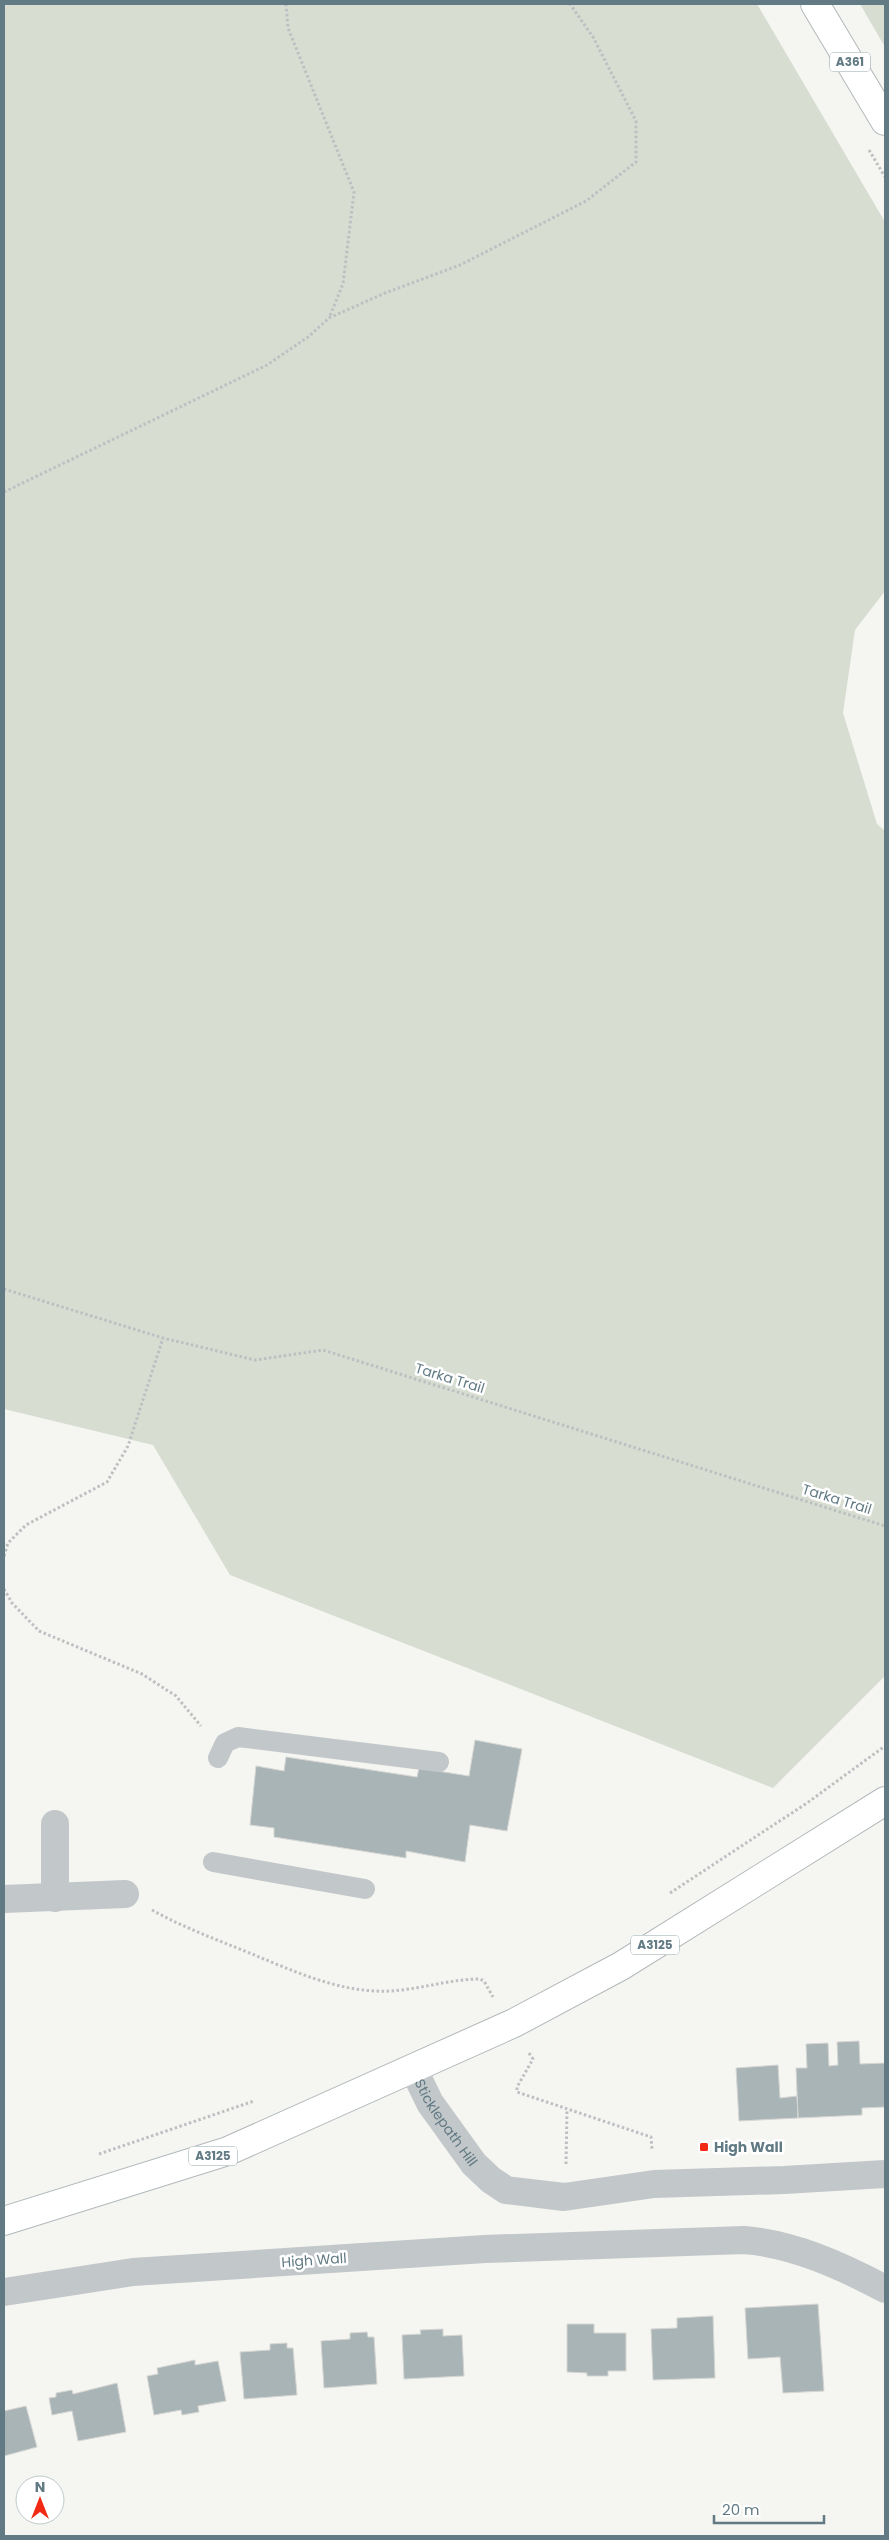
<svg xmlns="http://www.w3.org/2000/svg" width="889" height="2540" viewBox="0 0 889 2540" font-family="Poppins,sans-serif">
	<rect width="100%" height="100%" fill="#f5f5f1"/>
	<!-- green -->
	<path fill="#d7ddd1" d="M4,4H757L885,222V591L855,630L843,713L877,824L885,831V1676L773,1788L230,1575L153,1445L4,1409Z
		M860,4H885V47Z"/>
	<!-- building -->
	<path fill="#a8b4b6" stroke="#d6d6d4" d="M475,1740L522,1749L507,1831L470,1825L465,1862L406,1851V1858L274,1837V1828L250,1825L256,1766L284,1771L286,1757L417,1777L419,1768L469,1776Z
		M859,2041L860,2064L885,2063V2107L862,2108V2115L798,2118L796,2068H807L806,2044L828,2043L829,2066L838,2065L837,2042Z
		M778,2065L780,2098L797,2096L798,2118L739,2121L736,2068Z
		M818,2304L824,2391L783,2393L780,2357L748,2359L745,2308Z
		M713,2316L715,2378L653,2380L651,2329L677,2328V2318Z
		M567,2324H594V2333H626V2371H608V2376H587V2373L567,2372Z
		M443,2329V2336L462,2335L464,2376L404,2379L402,2335L421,2334L420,2330Z
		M367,2332L368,2337H374L377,2384L324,2388L321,2341L350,2339V2333Z
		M287,2343V2348H293L297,2395L244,2399L240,2352L270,2350V2344Z
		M195,2360V2365L218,2361L226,2401L198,2406L199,2412L182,2415L181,2410L154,2415L147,2376L158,2374L157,2368Z
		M117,2383L126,2432L78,2441L72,2411L52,2415L49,2398L56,2397V2393L72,2390L73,2394Z
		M26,2406L37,2447L4,2456V2411Z"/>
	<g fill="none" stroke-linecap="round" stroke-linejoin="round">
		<!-- primary casing -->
		<g stroke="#b2b9bc" stroke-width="30">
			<path id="primary" d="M815,4L885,121
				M4,2221L228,2151L514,2023L621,1966L885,1801"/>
		</g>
		<!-- path -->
		<path stroke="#bdc0c2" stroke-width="3" stroke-dasharray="2.5 2.5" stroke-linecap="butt" d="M286,4L288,28L354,192L343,284L329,318
			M869,150L885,177
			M4,492L267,365L308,337L329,318L385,293L460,265L586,201L636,162V121L593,37L570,4
			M4,1289L163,1338L255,1360L323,1350L885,1526
			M4,1556L8,1543L26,1525L107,1482L128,1446L163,1338
			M4,1589L12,1603L39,1631L142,1674L176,1696L201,1726
			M670,1893L807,1803L885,1746
			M152,1910C184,1928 218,1940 252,1954C291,1970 332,1989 375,1991C411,1993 445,1979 480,1979L484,1981L493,1997
			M529,2053L533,2059L517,2087V2092L651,2137L652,2150
			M99,2154L254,2101
			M566,2164L567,2109"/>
		<!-- service -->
		<path stroke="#c2c7c9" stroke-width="20" d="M218,1758L225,1743L238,1737L439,1762
			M213,1862L365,1889"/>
		<!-- minor -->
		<g stroke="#c2c7c9" stroke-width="28">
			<path d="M55,1824V1898"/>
			<path d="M4,1899L125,1894"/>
			<path id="s1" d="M413,2068L430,2103L474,2164L491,2180L506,2190L564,2197L654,2184L784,2180L885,2174"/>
			<path d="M4,2292L133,2272L485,2249L744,2240C794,2244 842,2266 885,2289"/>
		</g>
		<!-- primary -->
		<use href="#primary" stroke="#fff" stroke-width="28"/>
	</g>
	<!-- markers -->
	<rect fill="#f12a15" stroke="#fff" stroke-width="2" x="699" y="2142" width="10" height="10" rx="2.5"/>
	<g text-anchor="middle" stroke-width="5" stroke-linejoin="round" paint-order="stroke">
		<!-- shield labels -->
		<g fill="#fff" stroke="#90a2a9" stroke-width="1">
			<rect x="830" y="52.5" width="40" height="19" rx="4"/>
			<rect x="631" y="1935.5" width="48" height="19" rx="4"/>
			<rect x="189" y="2146.5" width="48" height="19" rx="4"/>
		</g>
		<g font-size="12" font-weight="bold" fill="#617a84">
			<text x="850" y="66">A361</text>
			<text x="655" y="1949">A3125</text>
			<text x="213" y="2160">A3125</text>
		</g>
		<!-- street labels -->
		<g font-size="14" fill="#617a84" stroke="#fff">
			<text transform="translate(450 1378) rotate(17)" y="5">Tarka Trail</text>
			<text transform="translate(837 1499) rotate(17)" y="5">Tarka Trail</text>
			<text dy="5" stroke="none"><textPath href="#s1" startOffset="64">Sticklepath Hill</textPath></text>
			<text transform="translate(314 2260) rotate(-4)" y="5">High Wall</text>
		</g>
		<!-- poi labels -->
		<g font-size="14" font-weight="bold" fill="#617a84" stroke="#fff" text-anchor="start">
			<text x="714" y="2152">High Wall</text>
		</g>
	</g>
	<!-- border -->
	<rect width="889" height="2540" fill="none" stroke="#617a84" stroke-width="10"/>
	<!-- north arrow -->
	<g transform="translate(40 2500)"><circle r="24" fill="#ffffff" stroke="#c0cace"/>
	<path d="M0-4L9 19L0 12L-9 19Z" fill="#f12a15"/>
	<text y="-8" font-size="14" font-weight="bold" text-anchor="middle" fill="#617a84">N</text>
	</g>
	<!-- scale -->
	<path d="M714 2515v8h110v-8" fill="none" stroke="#617a84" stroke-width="2.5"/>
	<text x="722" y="2515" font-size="15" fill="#617a84" stroke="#ffffff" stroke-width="4" paint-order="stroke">20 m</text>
</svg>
